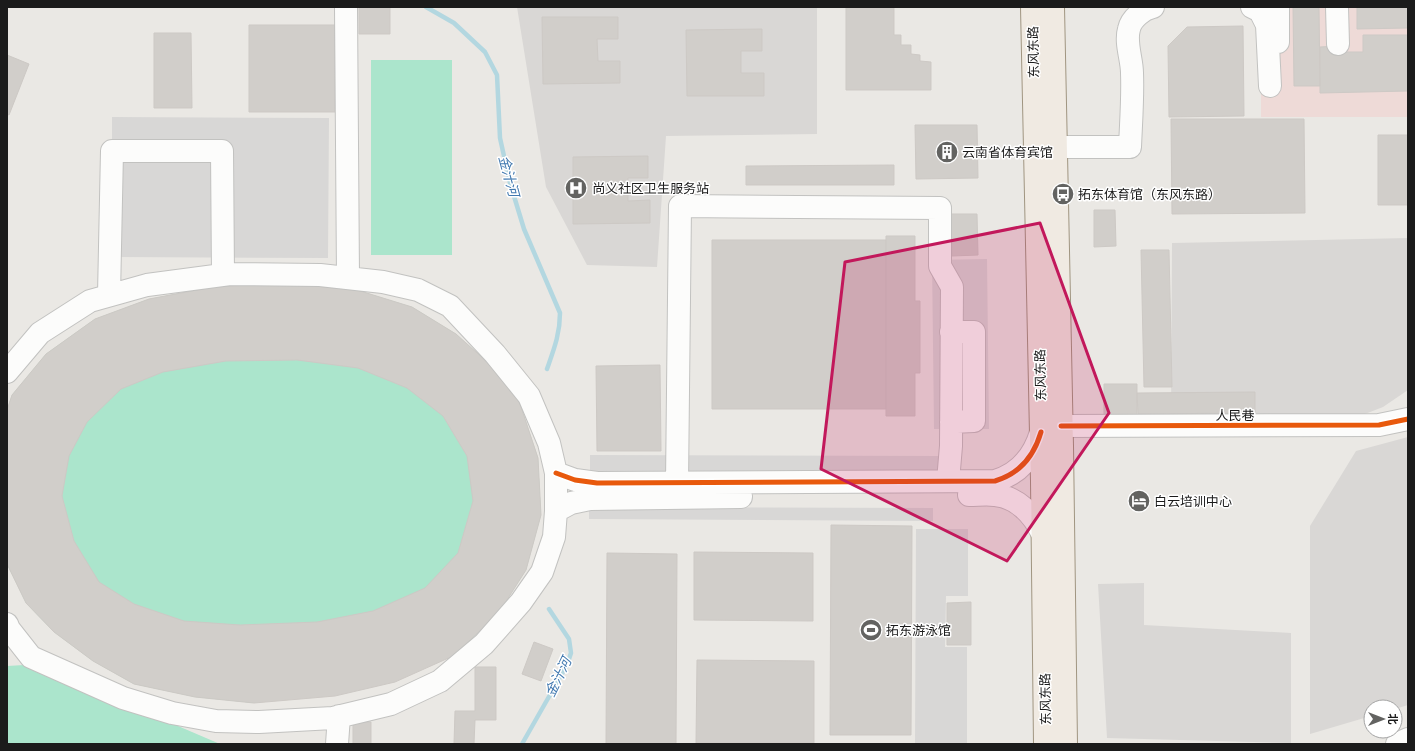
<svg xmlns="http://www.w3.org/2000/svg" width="1415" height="751" viewBox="0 0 1415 751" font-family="'Roboto Condensed','Noto Sans SC',sans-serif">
	<rect width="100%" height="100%" fill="#eae8e4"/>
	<!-- residential -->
	<path fill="#d9d7d5" d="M517,7H817V134L666,136L657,267L587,265L546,187Z
		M1408,238V390L1383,407L1347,421H1171L1172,243Z
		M1408,437V705L1395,709V707H1371V716L1310,734V526L1356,451Z
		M1144,583V625L1291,633V743L1107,738L1098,584Z"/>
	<!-- commercial -->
	<path fill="#eedad7" d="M1261,7H1408V117H1261Z"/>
	<!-- pitch -->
	<path fill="#abe5cc" d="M371,60H452V255H371Z
		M284,283L357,290L412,307L456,334L486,361L519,401L538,458L541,515L526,570L498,614L453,656L254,703L195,697L134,684L93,661L54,632L26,603L7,564V410L12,395L46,354L95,319L149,299L213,287Z
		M24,665L38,666L220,744H7V666Z"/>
	<!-- parking -->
	<path fill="#d8d7d6" d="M112,117L329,118L328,258L117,257L112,151Z
		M987,259L989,429H934L932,260Z
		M590,455L939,456V473L590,472Z
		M589,507L933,508V521L589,519Z
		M916,529H968V596H946L945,647H967V744H915Z"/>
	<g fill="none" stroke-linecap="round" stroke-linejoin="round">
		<!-- stream -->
		<path stroke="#b3d7e0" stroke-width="4.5" d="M426,7L454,23L485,52L497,75L500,138L510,183L524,229L560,313C560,334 554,349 547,369
			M522,744L567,665L571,653L569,639L549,609"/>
	</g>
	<!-- building -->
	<path fill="#d1ceca" stroke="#cdc9c5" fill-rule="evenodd" d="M359,7H390V34H359Z
		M846,7H894V35H901V45H911V54L920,55V61L931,62V90H846Z
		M1293,7H1319L1320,86H1294Z
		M1357,7H1408V28L1357,29Z
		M542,17H618V39H597L598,61H620V83L543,84Z
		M249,25H335V112H249Z
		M1243,26L1244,116L1169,117L1168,46L1187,27Z
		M762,29V51H741V73H764V96H687L686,30Z
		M154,33H191L192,108H154Z
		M1363,35H1408V91L1320,93V47L1337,46V52H1363Z
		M7,55L29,64L9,115L7,114Z
		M1171,119H1304L1305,213L1172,214Z
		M915,125H977L978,178L916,179Z
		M1378,135H1408V205H1378Z
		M648,156V178H628V201L650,200V223L573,224V157Z
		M894,165V185H746V166Z
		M1094,210H1115L1116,246L1094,247Z
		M951,214H977L978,255L952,256Z
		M886,236H915V301H920V373H915V416H886Z
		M712,240H886V409H712Z
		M1141,250H1169L1172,387H1144Z
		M284,283L357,290L412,307L456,334L486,361L519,401L538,458L541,515L526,570L498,614L453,656L395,682L335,696L254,703L195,697L134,684L93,661L54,632L26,603L7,564V410L12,395L46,354L95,319L149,299L213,287ZM297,360L358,368L407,388L443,416L467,456L473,501L458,553L425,588L373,611L317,622L240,625L184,621L134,604L99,582L74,541L62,496L69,456L87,422L121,389L163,372L226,361Z
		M660,365L661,451H597L596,366Z
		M1104,384H1137V422H1104Z
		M1255,392V413L1138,414L1137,393Z
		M831,525L912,526L911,735H830Z
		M694,552L813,553V621L694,620Z
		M607,553L677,554L676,744H606Z
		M971,602V645H947V603Z
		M534,642L553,649L541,681L522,674Z
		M697,660L814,661V743H696Z
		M475,667H496V720H475L474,744H454L455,711H475Z
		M353,722H371V744H353Z"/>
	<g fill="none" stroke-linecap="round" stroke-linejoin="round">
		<!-- minor casing -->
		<g stroke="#c2c2c0" stroke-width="24">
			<path id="minor" d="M346,7L348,278
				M1252,7L1260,11L1267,25L1270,86
				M1278,7V42
				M1337,7L1338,44
				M1056,147H1130C1131,122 1133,97 1132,73C1132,59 1125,43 1129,29C1131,19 1143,9 1153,7
				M109,295L112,151H222L223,275
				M951,332H974V421L951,422
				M7,372L40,333L90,301L147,285L230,274L320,275L383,282L418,290L450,306L495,354L529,396L549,443L556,473V511L554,537L542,572L521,602L484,644L440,681L391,704L333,718L259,722L216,721L172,713L123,698L31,657L9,629L7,624
				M1061,426L1379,425L1408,419
				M556,473L575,480L597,483L995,481C1019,474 1034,456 1041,432
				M677,483L680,206L940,208V266L952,287L951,446L948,481
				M969,495C978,495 987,494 995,495C1017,497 1033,514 1042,533
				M556,511L571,503L590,499L741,497
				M337,744L339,716
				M1397,744L1408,739"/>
		</g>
		<!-- major casing -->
		<g stroke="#a09580" stroke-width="24">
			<path id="major" d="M1032,7L1042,481L1045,744
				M1053,7L1062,446L1066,744"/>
		</g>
		<!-- minor -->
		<use href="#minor" stroke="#fcfcfb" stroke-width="22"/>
		<!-- major -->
		<use href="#major" stroke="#f0eae2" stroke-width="22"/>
		<!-- cycleway casing -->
		<g stroke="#fff" stroke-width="8">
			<path id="cycleway" d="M1061,426L1379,425L1408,419
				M556,473L575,480L597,483L995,481C1019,474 1034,456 1041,432"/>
		</g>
		<!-- cycleway -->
		<use href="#cycleway" stroke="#e8590c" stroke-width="5"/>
	</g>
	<!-- marked area -->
	<path fill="#c2185b" fill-opacity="0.2" stroke="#c2185b" stroke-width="3" stroke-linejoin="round" d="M1040,223L1109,413L1007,561L821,469L845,262Z"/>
	<!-- icons -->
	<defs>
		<g id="building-disc" transform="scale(1.15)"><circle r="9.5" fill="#636361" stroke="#fff"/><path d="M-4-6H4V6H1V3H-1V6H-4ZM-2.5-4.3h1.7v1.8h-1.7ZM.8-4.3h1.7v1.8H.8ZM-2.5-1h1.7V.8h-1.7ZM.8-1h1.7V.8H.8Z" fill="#fff"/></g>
		<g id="hospital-disc" transform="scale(1.15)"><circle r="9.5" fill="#636361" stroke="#fff"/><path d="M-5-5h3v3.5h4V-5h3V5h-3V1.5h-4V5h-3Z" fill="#fff"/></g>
		<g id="bus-disc" transform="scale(1.15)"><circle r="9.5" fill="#636361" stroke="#fff"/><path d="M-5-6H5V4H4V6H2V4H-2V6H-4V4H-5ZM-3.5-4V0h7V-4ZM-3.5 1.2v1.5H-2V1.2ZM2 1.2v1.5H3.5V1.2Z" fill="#fff"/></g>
		<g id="hotel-disc" transform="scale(1.15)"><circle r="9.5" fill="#636361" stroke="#fff"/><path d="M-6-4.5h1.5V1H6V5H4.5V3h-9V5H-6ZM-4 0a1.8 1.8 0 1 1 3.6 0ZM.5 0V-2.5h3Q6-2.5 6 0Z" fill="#fff"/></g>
		<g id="stadium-disc" transform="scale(1.15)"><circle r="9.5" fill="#636361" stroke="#fff"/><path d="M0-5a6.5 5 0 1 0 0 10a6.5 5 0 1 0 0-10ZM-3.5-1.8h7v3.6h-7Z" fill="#fff"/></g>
	</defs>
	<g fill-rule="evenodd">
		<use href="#building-disc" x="947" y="152"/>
		<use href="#hospital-disc" x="576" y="188"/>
		<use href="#bus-disc" x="1063" y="194"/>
		<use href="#hotel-disc" x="1139" y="501"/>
		<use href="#stadium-disc" x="871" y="630"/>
	</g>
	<g text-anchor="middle" stroke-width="3" stroke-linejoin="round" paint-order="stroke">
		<!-- street labels -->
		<g font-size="13" fill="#1b1b1b" stroke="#fff">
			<text transform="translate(1033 52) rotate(-91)" y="5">东风东路</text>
			<text transform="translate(1040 375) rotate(-91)" y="5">东风东路</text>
			<text x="1235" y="420">人民巷</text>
			<text transform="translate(1045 699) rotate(-91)" y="5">东风东路</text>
		</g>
		<!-- poi labels -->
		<g font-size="13" fill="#1b1b1b" stroke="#fff" text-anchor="start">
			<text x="962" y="157">云南省体育宾馆</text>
			<text x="592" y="193">尚义社区卫生服务站</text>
			<text x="1078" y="199">拓东体育馆（东风东路）</text>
			<text x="1154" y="506">白云培训中心</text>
			<text x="886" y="635">拓东游泳馆</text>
		</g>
		<!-- water labels -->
		<g font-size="14" font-style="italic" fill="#4279b0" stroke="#fff">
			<text transform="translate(509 176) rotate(75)" y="5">金汁河</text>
			<text transform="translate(558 677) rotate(-64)" y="5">金汁河</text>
		</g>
	</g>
	<!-- border -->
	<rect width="1415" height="751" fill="none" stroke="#1b1b1b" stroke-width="16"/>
	<!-- north arrow -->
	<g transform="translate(1383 719) rotate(90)"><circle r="19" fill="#ffffff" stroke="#a4a4a4"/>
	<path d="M0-3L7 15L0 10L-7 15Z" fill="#636361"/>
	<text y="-6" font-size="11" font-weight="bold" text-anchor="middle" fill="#1b1b1b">北</text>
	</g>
</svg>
